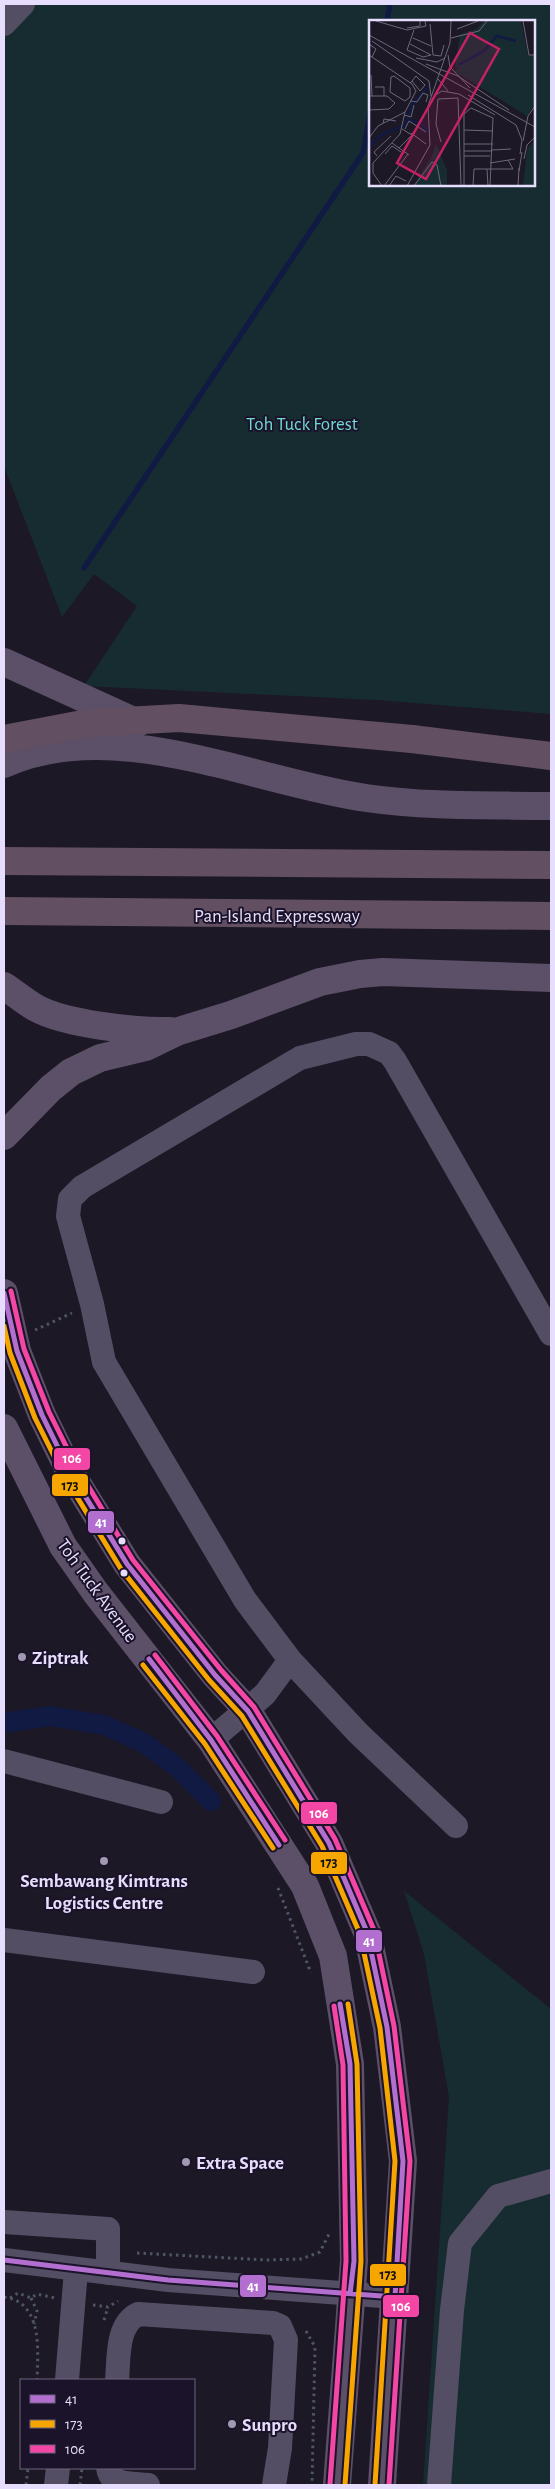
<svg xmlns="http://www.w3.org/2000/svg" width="555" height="2489" viewBox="0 0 555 2489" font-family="'Alegreya Sans',sans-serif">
	<rect width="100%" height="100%" fill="#1c1825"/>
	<!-- green -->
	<path fill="#172c31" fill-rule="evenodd" d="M4,4H551V714L377,700L84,686L137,606L94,574L62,617L4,466ZM370,21H534V185H370Z
		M404,1891L551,2009V2485H423L449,2097L424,1954Z"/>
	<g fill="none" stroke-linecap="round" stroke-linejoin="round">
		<!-- stream -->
		<path stroke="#101a43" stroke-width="5.5" d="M387,21L390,4
			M84,568L363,153L370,114"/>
		<!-- canal -->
		<path stroke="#101a43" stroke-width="20" d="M4,1723L50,1716L104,1725L144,1743L178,1768L211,1801"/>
		<!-- path -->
		<path stroke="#4e5666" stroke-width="3" stroke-dasharray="2.5 4" stroke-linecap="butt" d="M35,1330L72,1313
			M278,1888L311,1973
			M137,2253L267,2260L301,2259L320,2252L330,2232
			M4,2297C43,2302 38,2351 37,2380
			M10,2298L18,2293L31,2298L37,2294L55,2298
			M31,2298L37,2311L34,2324
			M93,2305L108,2307L118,2301
			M104,2320L108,2307
			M306,2331L315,2347L312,2485
			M26,2485L28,2468
			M80,2485L82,2468"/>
		<!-- minor -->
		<path stroke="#534e64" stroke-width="24" d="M4,24L23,4
			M211,1740L265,1694L290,1660
			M4,1761L161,1802
			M456,1826L358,1733L290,1660L245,1600L104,1362L92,1304L68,1216L70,1199L82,1187L300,1058L356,1044H369L389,1053L395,1061L551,1334
			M4,1940L253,1972
			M4,2222L108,2229V2273
			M4,2260L168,2280L395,2297
			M67,2380L76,2270
			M117,2380C119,2359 116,2325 138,2314L273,2323L280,2326L286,2340L280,2448L274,2485
			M108,2468C110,2486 133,2483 148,2485
			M56,2485L58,2468
			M439,2485L452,2310L460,2243L498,2196L551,2181"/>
		<!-- major -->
		<path stroke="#5c4f68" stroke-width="28" d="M4,662L138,723
			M4,764C115,714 254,782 366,798C427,807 490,805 551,806
			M4,986C15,993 25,1002 36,1008C65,1024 137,1032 170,1031
			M4,1136L51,1088L71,1072L100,1058L146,1047L179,1031L231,1015L320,982L360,974L383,972L551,978
			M4,1293L17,1351L42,1415L69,1470L127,1564L215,1675L248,1711L329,1843L367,1932L387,2027L403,2161L382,2485
			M4,1428L63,1546L96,1593L211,1740L305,1886L333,1956L350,2064L354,2261L337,2485"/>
		<!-- highway -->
		<path stroke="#624f61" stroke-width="28" d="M412,739L551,756
			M4,861L551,865
			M4,911L551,916"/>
		<!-- highway-bridge -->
		<path stroke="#624f61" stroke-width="28" d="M4,739L88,723L179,718L412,739"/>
		<!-- bus-1 casing -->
		<g stroke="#1b132a" stroke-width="9">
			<path id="bus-1" d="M4,1293L17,1351L42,1415L69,1470L127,1564L215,1675L248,1711L329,1843L367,1932L387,2027L403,2161L395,2297L168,2280L4,2260
				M149,1659L211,1740L279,1845
				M340,2004L350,2064L354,2261L350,2294"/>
		</g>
		<!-- bus-2 casing -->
		<g stroke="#1b132a" stroke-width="9">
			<path id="bus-2" d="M4,1326L10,1353L35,1418L63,1474L121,1569L209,1680L242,1716L322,1846L360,1934L380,2028L395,2161L375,2485
				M143,1665L205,1744L273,1848
				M345,2485L361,2261L357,2064L348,2004"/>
		</g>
		<!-- bus-3 casing -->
		<g stroke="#1b132a" stroke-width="9">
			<path id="bus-3" d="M11,1291L24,1349L49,1412L76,1466L133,1560L221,1670L254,1707L335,1839L374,1930L394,2026L410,2161L389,2485
				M155,1655L217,1736L285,1840
				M330,2484L346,2261L343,2065L334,2006"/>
		</g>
		<!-- bus-1 -->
		<use href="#bus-1" stroke="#b36fd0" stroke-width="5"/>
		<!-- bus-2 -->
		<use href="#bus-2" stroke="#f7a600" stroke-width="5"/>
		<!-- bus-3 -->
		<use href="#bus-3" stroke="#f346a5" stroke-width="5"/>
	</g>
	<!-- markers -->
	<g fill="#e7defd" stroke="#1b132a" stroke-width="2">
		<circle cx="122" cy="1541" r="4.5"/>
		<circle cx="124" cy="1573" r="4.5"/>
	</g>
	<g fill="#a099b1" stroke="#1b132a" stroke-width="2">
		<circle cx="22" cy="1657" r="5"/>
		<circle cx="104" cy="1861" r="5"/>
		<circle cx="186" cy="2162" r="5"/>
		<circle cx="232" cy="2424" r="5"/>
	</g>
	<g text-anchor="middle" stroke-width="4" stroke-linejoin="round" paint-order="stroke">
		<!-- park labels -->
		<g font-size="19" fill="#6ed9d1" stroke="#1b132a">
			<text x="302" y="430">Toh Tuck Forest</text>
		</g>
		<!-- street labels -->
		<g font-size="19" fill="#e7defd" stroke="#1b132a">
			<text x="277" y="922">Pan-Island Expressway</text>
			<text transform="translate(98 1590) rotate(54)" y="7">Toh Tuck Avenue</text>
		</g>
		<!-- poi labels -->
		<g font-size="19" font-weight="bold" fill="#e7defd" stroke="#1b132a" text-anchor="start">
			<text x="32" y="1664">Ziptrak</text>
			<text x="104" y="1887" text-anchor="middle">Sembawang Kimtrans<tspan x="104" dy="22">Logistics Centre</tspan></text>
			<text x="196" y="2169">Extra Space</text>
			<text x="242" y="2431">Sunpro</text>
		</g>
	</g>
	<!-- overview -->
	<g transform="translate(369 20)">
		<rect width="166" height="166" fill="#1c1825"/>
		<path d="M114,1H152L159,35L166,36V84L158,96L85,51L90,48L86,47L91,14L108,9ZM166,119V166H154L158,130ZM67,124L78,150V163L76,166H44L63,136Z" fill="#172c31"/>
		<path fill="none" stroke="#101a43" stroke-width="2.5" d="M89,45L115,31L128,16L147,21M39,97L43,85L60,66M0,127L12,115L37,105L38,99L53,104L59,112"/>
		<path fill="none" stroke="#6d677b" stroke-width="1" d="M7,1L38,10L57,6L56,1M154,1L160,35H166M61,4L64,35L72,36L75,25M38,8L51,6V1M88,9L109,1M0,15L166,107M44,18L62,26M82,18L110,11L118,1M3,21L60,61L62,76M0,24L7,29L3,37M41,24L62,35L54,37L38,30L45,10M0,35L43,64L47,71L36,92L31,114L4,143V153L13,166M79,35L81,47L101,68M47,38L68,42L76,38M57,44L89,56L140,90M2,55L3,76M25,56L41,68V77L36,81L21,72L22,57ZM69,59L79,71M41,63L43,61L47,56L56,65L51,71L43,61M6,67H15V76M99,75L147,105L153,120L151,134M0,76H18L26,83L20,89L0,90M65,76L73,71L90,74L126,95M42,81L48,82L54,73L59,75L57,82M35,95L42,97L45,85M14,103L15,99L27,101M36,109L40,101L57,112M95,110L124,111M42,113L57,124M0,118L9,106L36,92M154,121L159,96L166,86M72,122L67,104L69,79L89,78L92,166M23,123L40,135M95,124H124M30,128L43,115L33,109M123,130L142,129M95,131H123M16,134L23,126L32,132M8,136L5,132L22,116M95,136H121M155,139L158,125L166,117M121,143L146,139M118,149L119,166M150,151L153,132M15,166L39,134M20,166L27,156L37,161M38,166L61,125L59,86L81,23L82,1M45,166L63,142L68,145L72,166M95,166V94L102,88L124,98L121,166M104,166L105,149H144L139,140M149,166L150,148"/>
		<path fill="#c42263" fill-opacity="0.15" stroke="#c42263" stroke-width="2.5" d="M101,13L130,29L57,159L28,143Z"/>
		<rect width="166" height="166" fill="none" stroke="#e7defd" stroke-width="2.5"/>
	</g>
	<g stroke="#1b132a" stroke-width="2">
		<rect x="53" y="1447" width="38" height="24" rx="5" fill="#f346a5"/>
		<rect x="51" y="1473" width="38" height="24" rx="5" fill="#f7a600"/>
		<rect x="87" y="1510" width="28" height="24" rx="5" fill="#b36fd0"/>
		<rect x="300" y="1801" width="38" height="24" rx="5" fill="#f346a5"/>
		<rect x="310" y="1851" width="38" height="24" rx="5" fill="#f7a600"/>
		<rect x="355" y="1929" width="28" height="24" rx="5" fill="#b36fd0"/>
		<rect x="369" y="2263" width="38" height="24" rx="5" fill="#f7a600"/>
		<rect x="239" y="2274" width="28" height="24" rx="5" fill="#b36fd0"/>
		<rect x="382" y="2294" width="38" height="24" rx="5" fill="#f346a5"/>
	</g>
	<g font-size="14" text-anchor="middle" font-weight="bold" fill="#fff">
		<text x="72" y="1463">106</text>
		<text x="101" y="1527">41</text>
		<text x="319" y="1818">106</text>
		<text x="369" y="1946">41</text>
		<text x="253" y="2291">41</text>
		<text x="401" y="2311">106</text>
	</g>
	<g font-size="14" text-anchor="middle" font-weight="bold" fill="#111">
		<text x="70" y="1490">173</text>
		<text x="329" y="1867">173</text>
		<text x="388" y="2279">173</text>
	</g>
	<!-- border -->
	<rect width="555" height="2489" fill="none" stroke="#e7defd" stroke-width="10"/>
	<!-- legend -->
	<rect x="20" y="2379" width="175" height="90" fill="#1b132a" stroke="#6d647e"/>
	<rect x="30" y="2395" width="25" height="8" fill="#b36fd0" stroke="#6d647e"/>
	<text x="65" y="2404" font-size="15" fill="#e7defd">41</text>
	<rect x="30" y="2420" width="25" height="8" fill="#f7a600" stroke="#6d647e"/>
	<text x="65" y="2429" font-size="15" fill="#e7defd">173</text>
	<rect x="30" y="2445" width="25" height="8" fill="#f346a5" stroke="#6d647e"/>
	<text x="65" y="2454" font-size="15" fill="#e7defd">106</text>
</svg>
